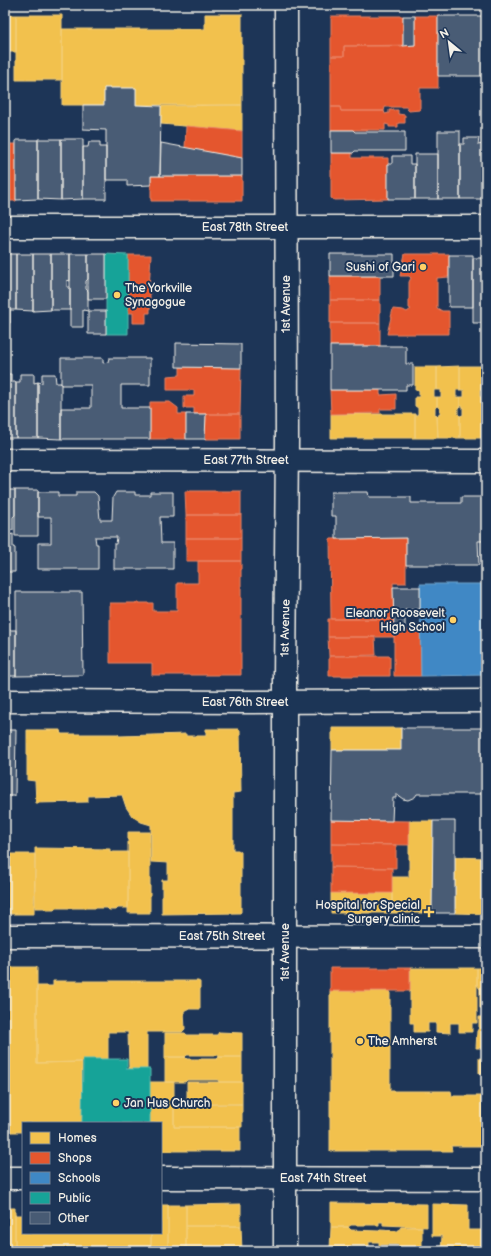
<svg xmlns="http://www.w3.org/2000/svg" width="491" height="1256" viewBox="0 0 491 1256" font-family="'Balsamiq Sans',sans-serif">
	<rect width="100%" height="100%" fill="#1d3557"/>
	<filter id="ink" filterUnits="userSpaceOnUse"><feTurbulence type="fractalNoise" baseFrequency=".025" numOctaves="2"/><feDisplacementMap in="SourceGraphic" scale="8" xChannelSelector="R" yChannelSelector="G"/><feConvolveMatrix kernelMatrix="1 2 1 2 8 2 1 2 1" color-interpolation-filters="sRGB"/></filter>
	<g filter="url(#ink)">
		<!-- homes -->
		<path fill="#f2c14e" stroke="#f3cf7c" d="M205,14H242V105H136V88H104V105H62V29H205Z
			M5,15H16V52H5Z
			M16,15H62V80H16Z
			M5,61H9V90H5Z
			M242,105V131L161,124V106Z
			M460,366V390H456V397H460V406L458,408V414L460,416V438H438L437,416L440,414V408L437,406V397H441V390H437V367Z
			M460,366H484V390H480V397H484V406L481,407V414L484,415V438H460V416L463,415V406H460V397H464V390H460Z
			M415,367H437V390H434V397H437V406L435,408V414L437,416L438,438H415V416L418,414V408L415,406V397H419V390H415Z
			M331,414H415V438H331Z
			M332,728H401V750H332Z
			M206,729H239L240,730L241,792L233,793V850H238L241,852V912L240,913L162,914V880H168V863L151,862V825L141,822L132,816L126,807L122,795L88,796V802L36,803L35,781L27,780V730H61V734H118L119,736L186,734V736H206Z
			M409,821H433L432,913H392V877H409Z
			M128,832H150V913H128Z
			M35,848L110,849V852H128V908H118L116,910H109L107,908H56L54,910H46L44,908H35Z
			M5,854H10L9,914H5Z
			M10,854H35L34,914H9Z
			M455,857L486,858V914L455,913Z
			M331,893H392V913H331Z
			M5,967H37V1063L82,1062V1123H23V1132H5Z
			M410,968H477V1023H472V1032H459V1023H450V1033L436,1032V1023H428V1032H414V1023H410Z
			M477,968H486V1048H476L477,1031L479,1028V1017H483V1008H480V989L477,985Z
			M53,981H198L200,982V1009H187L184,1011L185,1029L182,1032H147V1069H129L128,1032H108V1059H83L82,1062L37,1063V986H53Z
			M330,991H390V1091H451L452,1096H486V1146H451L452,1151H330Z
			M219,1032L242,1033V1057H219L218,1055H187L185,1057H165V1033H185L187,1035H217Z
			M165,1057H185L187,1059H217L219,1057H242V1082H219L218,1080H187L185,1082H165Z
			M479,1058L486,1059V1074L479,1073Z
			M150,1082H174V1127H240V1151H161V1123H150Z
			M187,1082H242V1104H187Z
			M242,1104V1127H174V1105Z
			M331,1203L427,1204V1227L383,1225V1222H379V1225H351L348,1227H331Z
			M241,1204V1226H186V1205Z
			M432,1204L468,1205V1230H486V1251H441L442,1236H432Z
			M161,1205H168V1251H151V1233H161Z
			M168,1205H186V1251H173V1248H168Z
			M5,1208H15V1251H5Z
			M15,1215H23V1233H151V1251H15Z
			M186,1226H241L242,1251H186Z
			M331,1227H348L351,1230L379,1231L380,1230L398,1231L401,1227H422V1250H401L398,1245H379V1242H369V1246H351L347,1249H330Z
			M330,1249L406,1250V1251H330Z"/>
		<!-- shops -->
		<path fill="#e4572e" stroke="#e98566" d="M331,16H403V46H344V56H331Z
			M415,16H438V88H420V110L409,111L407,109V107H385L384,111H341L340,107H331V56H344V46L415,45Z
			M331,107H340L341,111H384L385,114L389,113V110H398V114L405,115V123H398V127H389V125L385,124V130H331Z
			M186,126L242,131V158L185,148Z
			M5,144H16V201H5Z
			M331,153H352V158H388V199L334,200L331,198Z
			M151,176H242V201H151Z
			M405,254H449V277L437,278V308L442,311H449V334H387L393,309L403,310L407,312L411,309L409,308V282L411,278L409,276H400Z
			M128,255H151L149,289L150,290V313H146V323H133V313H128V290L130,288L128,279Z
			M330,276H380V300H330Z
			M330,300H380V323H330Z
			M330,323H380V346H330Z
			M180,367L241,368L240,414H194V408H184V396H194V390H167V376L180,375Z
			M330,390H380V395L396,394V409H380V413L331,414Z
			M150,402H170L178,408V414H186V439H150Z
			M206,414H240V439H205Z
			M185,491H241V515H186Z
			M186,515H241V538H186Z
			M186,538H241V561H186Z
			M406,538V583H393L394,619H331L330,539Z
			M198,561H241V675H152V663H110V603H153V611H177V583H198Z
			M328,619H394V637H328Z
			M394,630H420L421,676H394Z
			M328,637H375L376,655L329,656Z
			M329,656H390V676H329Z
			M331,820L409,821V845L331,844Z
			M331,844L396,845V868L331,867Z
			M331,867L392,868V893H331Z
			M330,968H410V991H330Z"/>
		<!-- schools -->
		<path fill="#3f88c5" stroke="#75a8d0" d="M420,584H486V675L421,676Z"/>
		<!-- public -->
		<path fill="#17a398" stroke="#59bab0" d="M106,254L128,255V334H106Z
			M484,347H486V438H484Z
			M83,1059H127V1069H150V1123H82Z"/>
		<!-- building -->
		<path fill="#485b74" stroke="#f4f1e8" d="M403,16H415V45L403,46Z
			M438,16H486V76H438Z
			M104,88H136V105L161,106L160,176H151V185L127,186V180H106V130L83,129V105H104Z
			M331,130H353L355,132H405V151H355L353,153H331Z
			M438,131H460V199H438Z
			M464,138H479L478,145L483,144V199H460V144H464Z
			M38,139H61V200L38,199Z
			M61,139H83V199L61,200Z
			M16,140H38V199L16,200Z
			M89,142H100V147H106V199H83V147H88Z
			M161,143L242,158V176H160Z
			M483,144H486V199H483Z
			M415,154H438V199H415Z
			M392,156H410V164H415V199H388V164H392Z
			M5,254H16V310H10V323H5Z
			M16,254H33V311L16,310Z
			M33,254H51V310L33,311Z
			M51,254H70V281L67,280V287H70V310H51Z
			M70,254H88V279L86,281V289L88,291V311L83,310V327H70Z
			M88,254H106V299H88Z
			M330,254H394V276H330Z
			M449,255H473V307H449Z
			M473,258H486V323H473Z
			M88,311H106V334H88Z
			M176,343L241,344V368L176,367Z
			M330,346H406V364H413V385H406V390H330Z
			M61,358H103V363L108,362L109,358H150V385H121V408H150V439H61V408H91V385H61Z
			M5,374H11V382H16V438H5Z
			M20,374H34V383L38,382V438H16V382H20Z
			M42,374H55L56,383H61V439L38,438V382L42,383Z
			M186,414H206L205,439H186Z
			M5,490H15V515L13,517V530H9V535L13,534V547L15,548V572H5Z
			M15,490H38V536H15Z
			M38,492H58V496H76V492H94L98,496L100,520H112L113,497L116,492H135V495H150V492H173V517H160L161,543H173V569H114V544H116L117,537H95L96,544H98V569H38V543H51V517H38Z
			M331,492H368L369,497H411V503H461V497H486L485,541H478L479,565H406V538L336,539V516H331Z
			M393,587H420V609L405,610V630H394Z
			M16,592H82L83,675L16,676Z
			M5,630H16V676H5Z
			M401,728H486V794H417L415,797L408,800L403,799L396,794V798H393L392,821L331,820L332,750H401Z
			M5,730H16L15,796H5Z
			M433,821H455V913H432Z"/>
		<g fill="none" stroke-linecap="round" stroke-linejoin="round">
			<!-- street casing -->
			<g stroke="#f4f1e8" stroke-width="25">
				<path id="street" d="M5,227H486
					M5,460L486,461
					M5,701L245,702L486,701
					M5,936L486,937
					M5,1178H23
					M161,1178L486,1179"/>
			</g>
			<!-- primary casing -->
			<g stroke="#f4f1e8" stroke-width="25">
				<path id="primary" d="M285,1251V681L287,441L286,5"/>
			</g>
			<!-- street -->
			<use href="#street" stroke="#1d3557" stroke-width="22"/>
			<!-- primary -->
			<use href="#primary" stroke="#1d3557" stroke-width="22"/>
		</g>
	</g>
	<!-- markers -->
	<g fill="#ffd166" stroke="#1d3557" stroke-width="1.5">
		<circle cx="423" cy="267" r="4"/>
		<circle cx="117" cy="295" r="4"/>
		<circle cx="453" cy="620" r="4"/>
		<path d="M427 906h4v4h4v4h-4v4h-4v-4h-4v-4h4z"/>
		<circle cx="360" cy="1041" r="4"/>
		<circle cx="116" cy="1103" r="4"/>
	</g>
	<g text-anchor="middle" stroke-width="4" stroke-linejoin="round" paint-order="stroke">
		<!-- street labels -->
		<g font-size="12" fill="#f4f1e8" stroke="#1d3557">
			<text x="245" y="231">East 78th Street</text>
			<text transform="translate(286 304) rotate(-90)" y="4">1st Avenue</text>
			<text x="246" y="464">East 77th Street</text>
			<text transform="translate(285 628) rotate(-89)" y="4">1st Avenue</text>
			<text x="245" y="706">East 76th Street</text>
			<text x="222" y="940">East 75th Street</text>
			<text transform="translate(285 952) rotate(-90)" y="4">1st Avenue</text>
			<text x="323" y="1182">East 74th Street</text>
		</g>
		<!-- poi labels -->
		<g font-size="12" fill="#f4f1e8" stroke="#1d3557" text-anchor="end">
			<text x="415" y="271">Sushi of Gari</text>
			<text x="125" y="292" text-anchor="start">The Yorkville<tspan x="125" dy="14">Synagogue</tspan></text>
			<text x="445" y="617">Eleanor Roosevelt<tspan x="445" dy="14">High School</tspan></text>
			<text x="420" y="909">Hospital for Special<tspan x="420" dy="14">Surgery clinic</tspan></text>
			<text x="368" y="1045" text-anchor="start">The Amherst</text>
			<text x="124" y="1107" text-anchor="start">Jan Hus Church</text>
		</g>
	</g>
	<!-- margin -->
	<rect width="491" height="1256" fill="none" stroke="#1d3557" stroke-width="20"/>
	<rect x="10" y="10" width="471" height="1236" fill="none" stroke="#f4f1e8" stroke-width="1.5" filter="url(#ink)"/>
	<!-- legend -->
	<rect x="22" y="1122" width="140" height="112" fill="#1d3557" stroke="#738091"/>
	<rect x="30" y="1132" width="20" height="12" fill="#f2c14e" stroke="#738091"/>
	<text x="58" y="1142" font-size="12" fill="#f4f1e8">Homes</text>
	<rect x="30" y="1152" width="20" height="12" fill="#e4572e" stroke="#738091"/>
	<text x="58" y="1162" font-size="12" fill="#f4f1e8">Shops</text>
	<rect x="30" y="1172" width="20" height="12" fill="#3f88c5" stroke="#738091"/>
	<text x="58" y="1182" font-size="12" fill="#f4f1e8">Schools</text>
	<rect x="30" y="1192" width="20" height="12" fill="#17a398" stroke="#738091"/>
	<text x="58" y="1202" font-size="12" fill="#f4f1e8">Public</text>
	<rect x="30" y="1212" width="20" height="12" fill="#485b74" stroke="#738091"/>
	<text x="58" y="1222" font-size="12" fill="#f4f1e8">Other</text>
	<!-- north arrow -->
	<g transform="translate(449 42) rotate(331)" stroke="#1d3557" stroke-width="3" paint-order="stroke">
	<path d="M0-3L7 15L0 10L-7 15Z" fill="#f4f1e8"/>
	<text y="-6" font-size="11" font-weight="bold" text-anchor="middle" fill="#f4f1e8">N</text>
	</g>
</svg>
